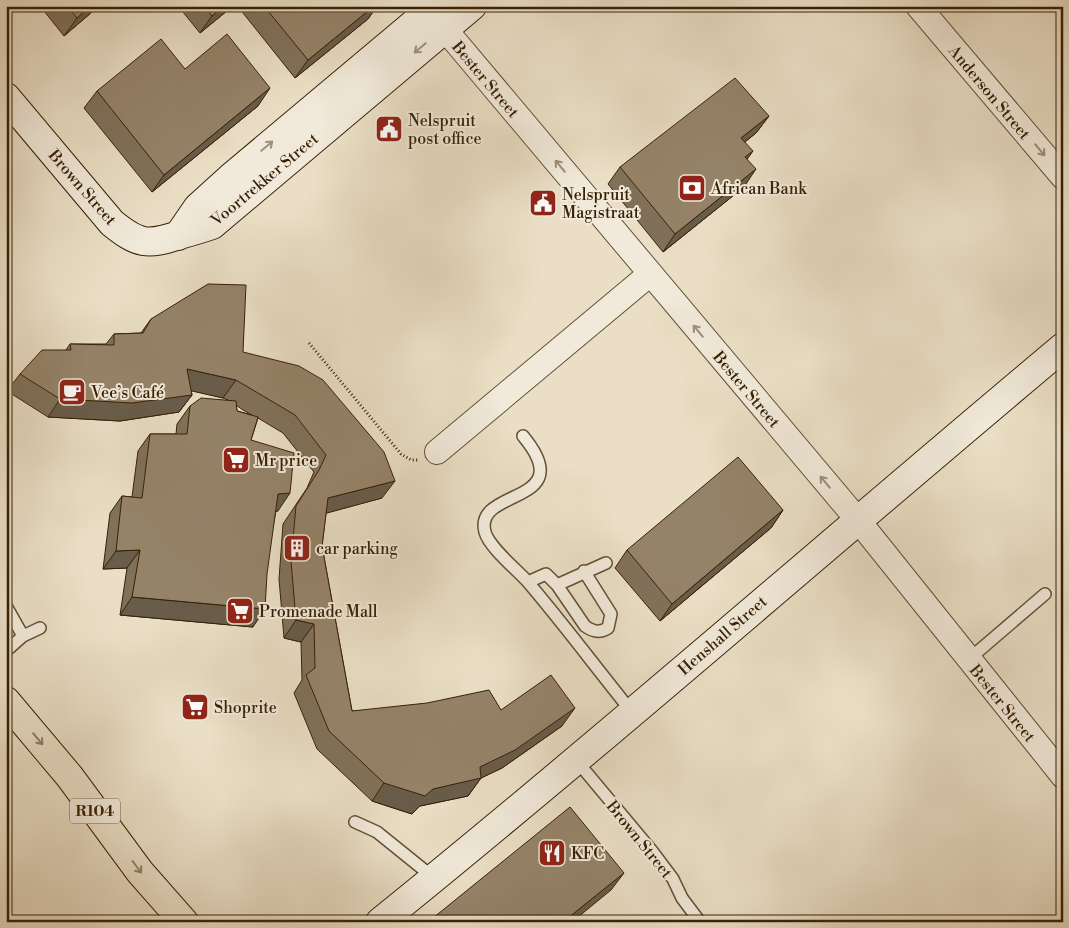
<svg xmlns="http://www.w3.org/2000/svg" width="1069" height="928" viewBox="0 0 1069 928" font-family="'Libre Bodoni',serif">
	<rect width="100%" height="100%" fill="#eadfc6"/>
	<filter id="stains"><feTurbulence type="fractalNoise" baseFrequency=".004" numOctaves="4"/><feColorMatrix values="0 0 0 0 .2 0 0 0 0 .09 0 0 0 0 .02 0 0 0 .5 -.17"/></filter>
	<radialGradient id="worn" r=".72"><stop offset=".6" stop-color="#630" stop-opacity="0"/><stop offset="1" stop-color="#630" stop-opacity=".3"/></radialGradient>
	<g fill="none" stroke-linecap="round" stroke-linejoin="round">
		<!-- lane casing -->
		<g stroke="#645035" stroke-width="14">
			<path id="lane" d="M523,436C581,506 473,487 485,532C489,547 516,569 527,581C563,623 597,669 632,712
				M528,582L546,574L557,585L606,563
				M557,585L585,626C593,632 600,633 608,628L611,614L584,571
				M6,606L23,636
				M6,651L23,636L40,628
				M968,660L1045,594
				M576,760L652,851L673,879L682,898L700,922
				M355,822L377,832L434,878"/>
		</g>
		<!-- street casing -->
		<g stroke="#645035" stroke-width="26">
			<path id="street" d="M918,6L1063,177
				M433,15L857,519L1063,776
				M437,452L650,274"/>
		</g>
		<!-- secondary casing -->
		<g stroke="#382005" stroke-width="30">
			<path id="secondary" d="M6,97L112,223C138,244 147,246 179,235C190,232 201,229 212,225L472,6
				M178,236L198,207L230,178L435,6
				M380,922C611,735 835,538 1063,347"/>
		</g>
		<!-- primary casing -->
		<g stroke="#382005" stroke-width="30">
			<path id="primary" d="M6,701L70,777L140,872L184,922"/>
		</g>
		<!-- path -->
		<path stroke="#382005" stroke-width="3" stroke-dasharray="1 2.5" stroke-linecap="butt" d="M309,343L401,454L411,460H419"/>
		<!-- lane -->
		<use href="#lane" stroke="#f1eada" stroke-width="11"/>
		<!-- street -->
		<use href="#street" stroke="#f1eada" stroke-width="24"/>
		<!-- secondary -->
		<use href="#secondary" stroke="#f1eada" stroke-width="28"/>
		<!-- primary -->
		<use href="#primary" stroke="#eadfc6" stroke-width="28"/>
	</g>
	<!-- wall -->
	<path fill="#80715a" stroke="#382005" fill-rule="evenodd" d="M40,6H99L64,36Z
		M178,6H233L200,33Z
		M247,6H377L368,19L295,78L243,13Z
		M97,91L258,106L152,192L84,108Z
		M769,116L756,133L745,142L747,159L744,187L663,252L608,184L620,167Z
		M151,319L243,352L382,498L326,513L322,546L352,711L501,710L562,726L502,768L481,778L468,796L420,806L412,814L372,801L317,749L294,693L302,680L301,642L284,638L279,579L283,524L307,488L314,472L283,433L258,418L251,440L278,511H276L253,627L120,615L127,568L103,569L110,513L122,496L132,497L138,451L150,434H176L177,424L190,406L228,400L223,398L191,390L192,395L179,412L120,421L48,417L7,391L20,374L66,350L70,344H106L114,334L141,333ZM236,405L243,410L252,415L237,411Z
		M783,510L771,528L660,621L615,568L627,550Z"/>
	<!-- shaded-wall -->
	<path fill="#685c4a" stroke="#382005" d="M90,6H99L64,36L77,18Z
		M224,6H233L200,33L212,16Z
		M374,6H377L368,19L295,78L308,60Z
		M270,88L258,106L152,192L164,175Z
		M769,116L756,133L728,155L741,138Z
		M753,151L741,168L745,157Z
		M756,169L744,187L663,252L675,234Z
		M187,369L236,380L223,398L174,387Z
		M192,395L179,412L120,421L48,417L60,399Z
		M395,481L382,498L316,516L328,498Z
		M290,493L278,511L266,512L278,494Z
		M783,510L771,528L660,621L672,604Z
		M140,550L127,568L103,569L116,551Z
		M132,597L265,609L253,627L120,615Z
		M296,620L314,624L301,642L284,638Z
		M575,708L562,726L502,768L481,778L468,796L420,806L412,814L372,801L384,783L433,789L480,767Z
		M624,873L611,890L572,922H563Z"/>
	<!-- building -->
	<path fill="#958369" stroke="#382005" d="M67,6H90L77,18Z
		M204,6H224L212,16Z
		M264,6H374L308,60Z
		M227,34L270,88L164,175L97,91L161,39L185,69Z
		M735,78L769,116L741,138L753,151L745,157L756,169L675,234L620,167Z
		M208,284L246,285L243,352L299,366L323,380L384,452L395,481L328,498L322,546L352,711L427,703L489,690L501,710L551,675L575,708L515,750L480,767L481,778L433,789L425,796L384,783L329,731L306,675L315,668L314,624L296,620L291,561L296,506L319,470L326,455L295,415L236,380L187,369L192,395L132,403L60,399L20,374L42,350H71L70,344L114,345V334L143,333L151,319Z
		M201,398L236,401L237,411L258,417L251,440L294,453L290,493L278,494L267,574L265,609L132,597L140,550L116,551L122,496L142,498L150,434H187L190,406Z
		M738,457L783,510L672,604L627,550Z
		M6,728L9,732L6,734Z
		M570,807L624,873L563,922H428Z"/>
	<!-- one-way arrows -->
	<defs><path id="oneway-shaft" d="M-6 0H5M1.5-3L5.5 0L1.5 3" fill="none" stroke-width="1.6" stroke-linecap="round" stroke-linejoin="round" transform="scale(1.25)"/></defs>
	<g stroke="#9e8f7a">
		<use href="#oneway-shaft" transform="translate(420 48) rotate(140)"/>
		<use href="#oneway-shaft" transform="translate(267 146) rotate(-40)"/>
		<use href="#oneway-shaft" transform="translate(1040 150) rotate(50)"/>
		<use href="#oneway-shaft" transform="translate(560 166) rotate(-130)"/>
		<use href="#oneway-shaft" transform="translate(698 331) rotate(-130)"/>
		<use href="#oneway-shaft" transform="translate(825 482) rotate(-130)"/>
	</g>
	<g stroke="#918066">
		<use href="#oneway-shaft" transform="translate(38 739) rotate(50)"/>
		<use href="#oneway-shaft" transform="translate(137 867) rotate(53)"/>
	</g>
	<!-- icons -->
	<defs>
		<g id="civic-square" transform="scale(1.4375)"><rect x="-9" y="-9" width="18" height="18" rx="4" fill="#8f2418" stroke="#f1eada"/><path d="M-.6-6.5H3V-4.5H.6V-3L4-1V1h2V6H-6V1h2V-1L-.6-3ZM-1.2 2.5V6h2.4V2.5Z" fill="#fff"/></g>
		<g id="bank-square" transform="scale(1.4375)"><rect x="-9" y="-9" width="18" height="18" rx="4" fill="#8f2418" stroke="#f1eada"/><path d="M-6-4H6V4H-6ZM0-2.3a2.3 2.3 0 1 0 0 4.6a2.3 2.3 0 1 0 0-4.6Z" fill="#fff"/></g>
		<g id="cafe-square" transform="scale(1.4375)"><rect x="-9" y="-9" width="18" height="18" rx="4" fill="#8f2418" stroke="#f1eada"/><path d="M-5.5-4.5H6V0H3Q3 3.5 0 3.5H-2.5Q-5.5 3.5-5.5 0ZM3-3.2v2h1.7v-2ZM-6 4.5H4V6H-6Z" fill="#fff"/></g>
		<g id="supermarket-square" transform="scale(1.4375)"><rect x="-9" y="-9" width="18" height="18" rx="4" fill="#8f2418" stroke="#f1eada"/><path d="M-6-5.5h2.5l.6 2H6L4.5 2H-2.5L-4.4-4H-6ZM-1.5 3.2a1.3 1.3 0 1 0 .1 0ZM3 3.2a1.3 1.3 0 1 0 .1 0Z" fill="#fff"/></g>
		<g id="building-square" transform="scale(1.4375)"><rect x="-9" y="-9" width="18" height="18" rx="4" fill="#8f2418" stroke="#f1eada"/><path d="M-4-6H4V6H1V3H-1V6H-4ZM-2.5-4.3h1.7v1.8h-1.7ZM.8-4.3h1.7v1.8H.8ZM-2.5-1h1.7V.8h-1.7ZM.8-1h1.7V.8H.8Z" fill="#fff"/></g>
		<g id="restaurant-square" transform="scale(1.4375)"><rect x="-9" y="-9" width="18" height="18" rx="4" fill="#8f2418" stroke="#f1eada"/><path d="M-5-6h1v4h1v-4h1v4h1v-4h1v5L-1.5 .5V6h-2V.5L-5-1ZM5-6V6H3V1.5H1.5Q1.5-4 5-6Z" fill="#fff"/></g>
	</defs>
	<g fill-rule="evenodd">
		<use href="#civic-square" x="389" y="129"/>
		<use href="#bank-square" x="692" y="188"/>
		<use href="#civic-square" x="543" y="203"/>
		<use href="#cafe-square" x="72" y="392"/>
		<use href="#supermarket-square" x="236" y="460"/>
		<use href="#building-square" x="297" y="548"/>
		<use href="#supermarket-square" x="240" y="611"/>
		<use href="#supermarket-square" x="195" y="707"/>
		<use href="#restaurant-square" x="552" y="853"/>
	</g>
	<g text-anchor="middle" stroke-width="4" stroke-linejoin="round" paint-order="stroke">
		<!-- shield labels -->
		<rect fill="#f1eada" stroke="#705d45" stroke-width="1" x="70" y="798.5" width="50" height="25" rx="4"/>
		<g font-size="15" font-weight="bold" fill="#382005">
			<text x="95" y="816">R104</text>
		</g>
		<!-- street labels -->
		<g font-size="16" fill="#382005" stroke="#f1eada">
			<text transform="translate(486 79) rotate(50)" y="6">Bester Street</text>
			<text transform="translate(990 92) rotate(50)" y="6">Anderson Street</text>
			<text transform="translate(264 179) rotate(-40)" y="6">Voortrekker Street</text>
			<text transform="translate(83 187) rotate(49)" y="6">Brown Street</text>
			<text transform="translate(747 389) rotate(50)" y="6">Bester Street</text>
			<text transform="translate(722 635) rotate(-41)" y="6">Henshall Street</text>
			<text transform="translate(1003 703) rotate(51)" y="6">Bester Street</text>
			<text transform="translate(640 839) rotate(51)" y="6">Brown Street</text>
		</g>
		<!-- poi labels -->
		<g font-size="16" fill="#382005" stroke="#f1eada" text-anchor="start">
			<text x="408" y="126">Nelspruit<tspan x="408" dy="18">post office</tspan></text>
			<text x="711" y="194">African Bank</text>
			<text x="562" y="200">Nelspruit<tspan x="562" dy="18">Magistraat</tspan></text>
			<text x="91" y="398">Vee’s Café</text>
			<text x="255" y="466">Mr price</text>
			<text x="316" y="554">car parking</text>
			<text x="259" y="617">Promenade Mall</text>
			<text x="214" y="713">Shoprite</text>
			<text x="571" y="859">KFC</text>
		</g>
	</g>
	<!-- margin -->
	<rect width="1069" height="928" fill="none" stroke="#eadfc6" stroke-width="25"/>
	<rect x="8" y="8" width="1054" height="913" fill="none" stroke="#382005" stroke-width="2.5"/>
	<rect x="12" y="12" width="1044" height="903" fill="none" stroke="#382005"/>
	<rect width="100%" height="100%" filter="url(#stains)"/>
	<rect width="100%" height="100%" fill="url(#worn)"/>
</svg>
